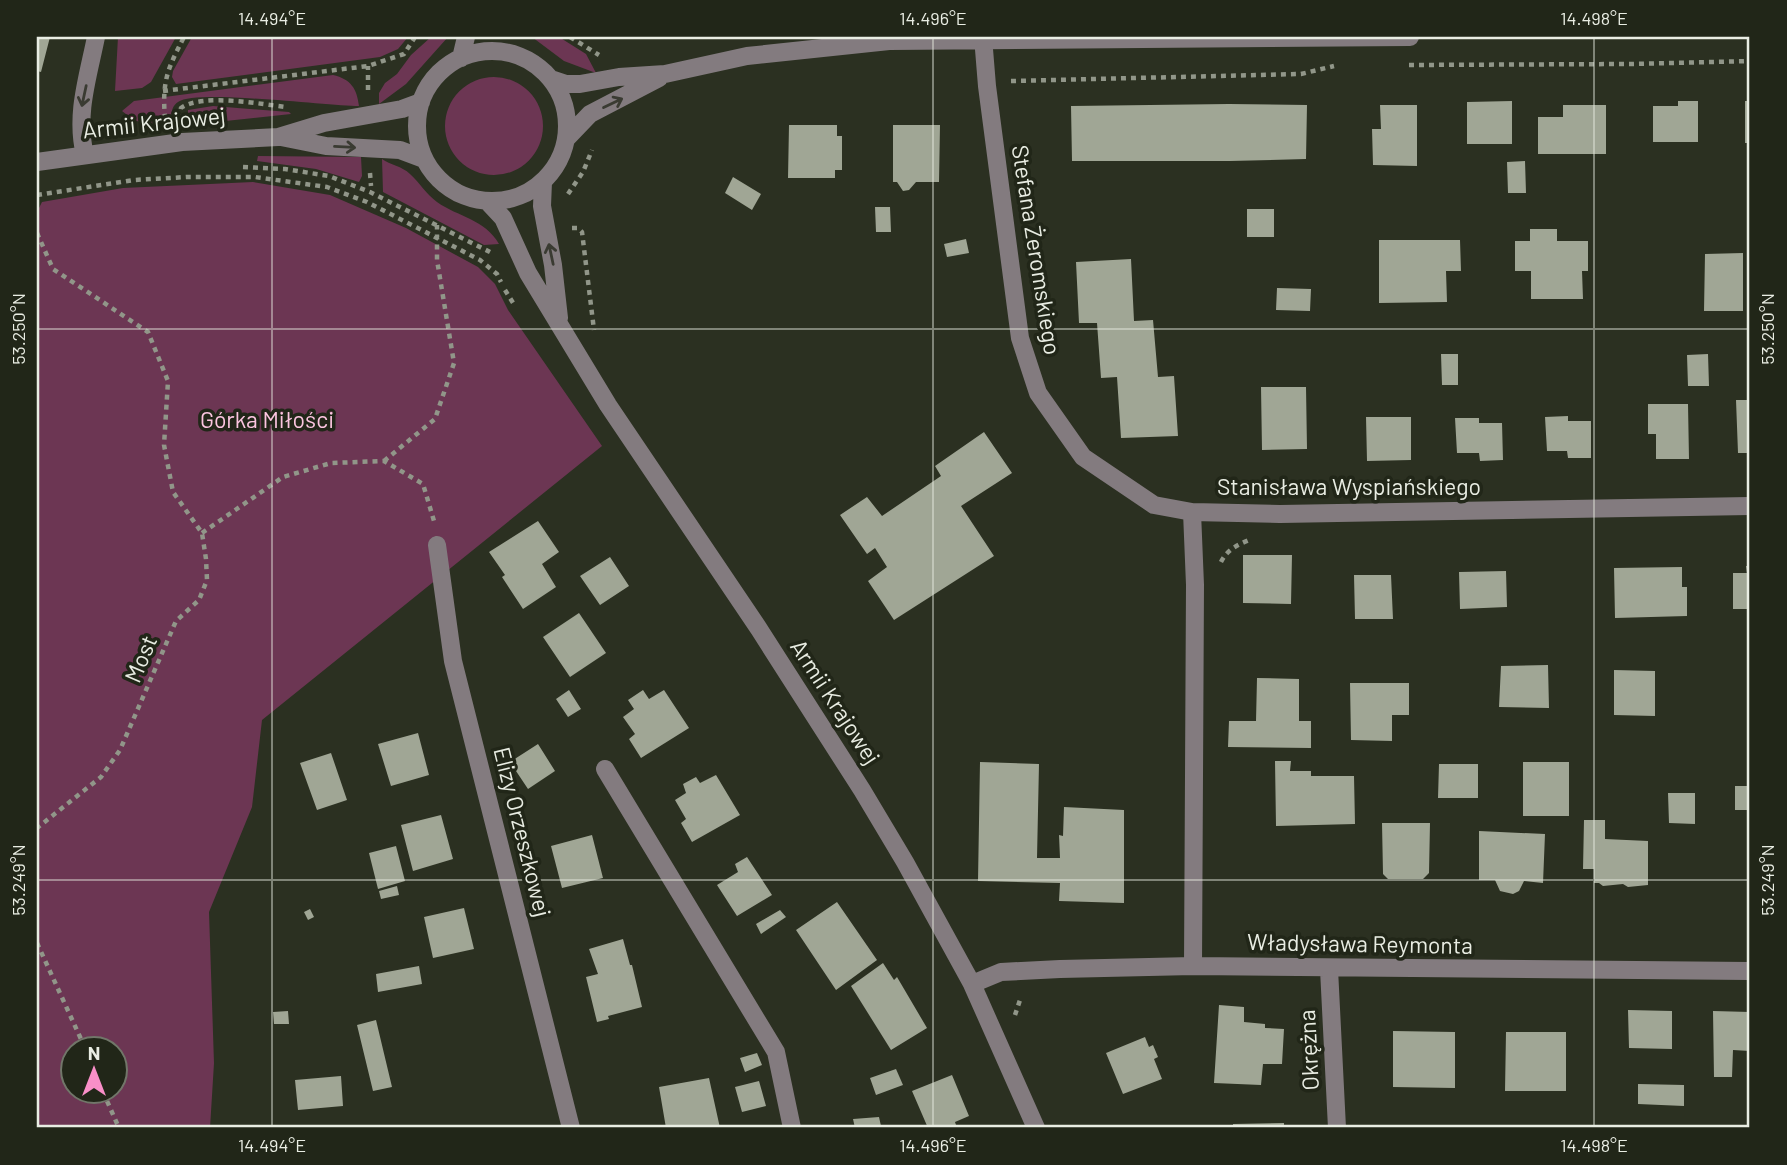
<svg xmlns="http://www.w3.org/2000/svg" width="1787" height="1165" viewBox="0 0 1787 1165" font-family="Barlow,sans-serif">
	<rect width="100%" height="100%" fill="#2b3021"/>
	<!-- green -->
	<path fill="#6c3653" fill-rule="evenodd" d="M118,37H176L151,82L142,88L115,91Z
		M192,37H408L398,49L380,57L176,84L172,77L173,71Z
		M431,37H448L406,84L379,104V93L385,83L397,74L411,55Z
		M532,37H559L586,54L596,73L564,61Z
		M333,75C351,79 357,89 359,106C327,106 197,89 178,102C169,108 172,118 173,127C152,128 139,125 122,111L134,101Z
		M445 126a49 49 0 1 1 98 0a49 49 0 1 1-98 0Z
		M213,106L289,112L291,114L188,125V110Z
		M258,156L361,157L362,176L359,182L316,169L257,161Z
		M382,159C390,165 402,166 410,174C420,183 426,194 437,202C458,217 485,219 499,244L484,245L383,192Z
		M253,182L330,195L406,228L478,267L495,284L508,310L602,446L262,720L252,807L209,912L214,1063L210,1128H37V212L42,202L123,188ZM74,1050H116V1092H74Z"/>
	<!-- building -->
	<path fill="#a0a695" d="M37,37H50L41,72L37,71Z
		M1512,101V144H1467V102Z
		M1678,101H1698V142H1653V106H1678Z
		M1745,101H1750V143H1745Z
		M1229,104L1307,105L1306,159L1230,161H1072L1071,106Z
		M1380,105H1417V166L1373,165L1372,129H1381Z
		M1563,105H1606V154H1538V117H1563Z
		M789,125H837V136H842V170H835V178H788Z
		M893,125H940L939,182H916L909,190L903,191L897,182H893Z
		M1525,161L1526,193H1508L1507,162Z
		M733,177L761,194L752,210L725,193Z
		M875,207H890L891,232H876Z
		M1247,209H1274V237H1247Z
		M1530,229H1557V241H1588V271H1582L1583,299H1531V271H1515V241H1530Z
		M966,239L969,253L947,257L944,244Z
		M1379,240H1460L1461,271H1446L1447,302L1379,303Z
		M1743,253V311H1704L1705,254Z
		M1131,259L1134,321L1153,320L1158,377L1174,376L1178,436L1121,438L1117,377L1101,378L1097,323H1079L1076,262Z
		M1277,288L1311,289L1310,311L1276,310Z
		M1441,354H1458V385H1442Z
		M1708,354L1709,386H1688L1687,355Z
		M1261,387H1306L1307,449L1262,450Z
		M1736,400H1750V453H1738Z
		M1648,404H1688L1689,459H1656V434H1648Z
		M1568,416V421H1591V458H1568L1567,451H1547L1545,417Z
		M1366,417H1411V460L1367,461Z
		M1455,418H1479V423H1502L1503,460L1480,461L1479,453H1457Z
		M984,432L1012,473L961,506L994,556L894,620L868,581L887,567L875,548L867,554L840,515L867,497L882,516L941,476L935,466Z
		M538,521L559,552L542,564L556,587L523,609L502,577L505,575L489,552Z
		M1243,555H1292L1291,604L1243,603Z
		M610,557L629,586L600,605L580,576Z
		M1746,566H1750V609H1733V573H1747Z
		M1682,567V587H1687V616L1615,618L1614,568Z
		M1506,571L1507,607L1460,609L1459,572Z
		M1354,575H1391L1393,619H1355Z
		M579,613L606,653L570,677L543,637Z
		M1548,665L1549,708L1499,707L1501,666Z
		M1614,670L1655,671V716L1614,715Z
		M1257,678L1299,679V721H1311V748L1228,747L1229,721H1256Z
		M1350,683H1409V715H1392V741L1351,740Z
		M569,690L581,709L568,717L556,699Z
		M643,690L649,699L664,690L689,728L641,758L629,739L635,734L623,717L634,709L628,700Z
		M418,733L429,775L391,786L378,744Z
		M538,744L555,771L528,789L510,762Z
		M331,753L347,800L317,810L300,763Z
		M1275,761H1291L1290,771H1311V776H1354L1355,824L1276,826Z
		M980,762L1039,764L1037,858H1060L1059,835L1063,836L1064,807L1124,810V903L1059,901L1060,883L978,881Z
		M1523,762H1569V816H1523Z
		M1439,764H1478V798H1438Z
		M716,775L740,815L692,842L681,823L686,819L675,800L686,793L683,784L696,777L700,783Z
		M1735,786H1750V810H1735Z
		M1668,793H1695V824L1669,823Z
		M441,815L453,859L413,871L401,825Z
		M1584,820H1605V839L1648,841V885L1628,887L1623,884L1603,886L1599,883H1594V869H1583Z
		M1382,823H1430L1429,873L1423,879H1388L1383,874Z
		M1479,831L1545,834L1543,883L1524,881L1519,891L1513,894L1500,891L1495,880H1479Z
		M592,835L603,878L562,888L551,846Z
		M1748,845H1750V884H1748Z
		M396,846L405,881L378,889L369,853Z
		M747,857L772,895L737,916L717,885L738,872L735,864Z
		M397,886L399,895L381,899L379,891Z
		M837,902L877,960L836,990L796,930Z
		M464,908L474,949L433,958L424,917Z
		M310,909L314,917L308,920L304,912Z
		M780,910L786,917L761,934L756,924Z
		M623,939L630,965H632L642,1007L608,1016L609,1019L597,1022L586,977L598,974L589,949Z
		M883,963L894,980L897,977L927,1028L891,1050L851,986Z
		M419,966L422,984L378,992L376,974Z
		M1219,1005L1244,1007V1022L1265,1024V1028L1284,1029L1282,1064H1263L1261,1085L1214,1083Z
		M1628,1010L1672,1011V1049L1629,1048Z
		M288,1011L289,1024H274L273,1012Z
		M1713,1011L1750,1012V1051L1733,1050L1732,1077H1714Z
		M376,1020L392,1087L373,1091L357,1025Z
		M1393,1031L1455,1032V1088L1393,1087Z
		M1506,1032H1566V1091H1505Z
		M1145,1037L1149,1047L1153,1045L1158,1057L1154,1059L1162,1079L1123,1094L1106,1053Z
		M757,1053L762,1065L745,1072L740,1058Z
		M896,1069L903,1085L876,1095L870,1078Z
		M952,1075L969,1116L955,1122L957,1128H928L912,1091Z
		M341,1076L343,1106L298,1110L295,1080Z
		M709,1078L720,1128H666L659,1087Z
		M759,1081L766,1106L742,1112L735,1087Z
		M1638,1084L1684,1085V1106L1638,1104Z
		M879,1117L881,1126L855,1128L853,1119Z
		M1284,1123V1128H1233V1124Z"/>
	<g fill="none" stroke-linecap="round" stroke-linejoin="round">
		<!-- path -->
		<path stroke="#919689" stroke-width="4.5" stroke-dasharray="5 5" stroke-linecap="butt" d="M570,37L599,55
			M1409,65L1630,64L1750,61
			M1011,81L1301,74L1334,66
			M368,90V66
			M163,91L368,66L404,54L415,37
			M165,119C162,81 167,70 184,37
			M179,119L181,108C202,93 260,104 286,107
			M243,167L285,169L329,176L370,192L490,252
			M370,173L371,186
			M568,194L583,172L592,150
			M37,195L134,180L187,177H255L327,187L367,202L480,260L497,274L501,282
			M572,228H578L582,232L594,330
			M37,233L53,269L148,332L168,381L164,445L173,492L202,533L206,559L207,580L199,600L176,621L120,750L101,777L37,828
			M505,290L515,306
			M384,461L435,419L454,363L437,260V225
			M202,533L283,477L331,463L384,461L423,484L434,521
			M1221,562C1227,550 1237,545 1249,540
			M37,943L86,1050
			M1015,1015L1021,997
			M103,1092L119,1128"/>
		<!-- minor -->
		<path stroke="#837b7f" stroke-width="18" d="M983,37L987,86L1020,338L1038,393L1083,457L1154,505L1192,512L1280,514L1750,506
			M417 126a75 75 0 1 1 150 0a75 75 0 1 1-150 0Z
			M461,58L466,37
			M551,79L566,84H580L619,77L665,74L747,56L889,41L1410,37
			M281,137L326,146L400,150L424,159
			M567,138L590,114L659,78
			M85,155C75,115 88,77 96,37
			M37,162L182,142L278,137L324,123L402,109L421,102
			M543,182L542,206L553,265L559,318
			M488,202L503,218L528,273L608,405L759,629L862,790L905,862L972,984L1036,1128
			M1192,512L1195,585L1193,966
			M437,545L453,661L571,1128
			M605,769L776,1052L792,1128
			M1329,969L1337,1128
			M972,984L1001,972L1060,969L1193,966L1750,971"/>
	</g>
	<!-- one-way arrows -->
	<defs><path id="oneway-shaft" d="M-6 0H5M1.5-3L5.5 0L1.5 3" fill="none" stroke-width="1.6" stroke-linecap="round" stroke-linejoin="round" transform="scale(1.75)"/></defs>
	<g stroke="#3a3b32">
		<use href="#oneway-shaft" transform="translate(84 96) rotate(102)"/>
		<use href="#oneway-shaft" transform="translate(613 103) rotate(-26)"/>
		<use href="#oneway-shaft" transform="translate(345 147) rotate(3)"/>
		<use href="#oneway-shaft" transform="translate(551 254) rotate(-102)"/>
	</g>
	<!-- ticks -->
	<path fill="none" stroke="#e9ede3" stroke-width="2" stroke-opacity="0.45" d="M272,37V1128M933,37V1128M1594,37V1128M37,329H1750M37,880H1750"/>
	<g text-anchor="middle" stroke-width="7" stroke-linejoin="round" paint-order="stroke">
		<!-- street labels -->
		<g font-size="23" fill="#e9ede3" stroke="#212618">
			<text transform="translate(154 123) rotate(-6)" y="8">Armii Krajowej</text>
			<text transform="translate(1036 250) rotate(81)" y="8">Stefana Żeromskiego</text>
			<text x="1349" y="495">Stanisława Wyspiańskiego</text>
			<text transform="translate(141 659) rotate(-67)" y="8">Most</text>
			<text transform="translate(835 702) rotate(57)" y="8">Armii Krajowej</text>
			<text transform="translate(522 832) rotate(76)" y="8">Elizy Orzeszkowej</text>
			<text transform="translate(1360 944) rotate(1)" y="8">Władysława Reymonta</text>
			<text transform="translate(1309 1050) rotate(-93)" y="8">Okrężna</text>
		</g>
		<!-- park labels -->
		<g font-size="23" fill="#fcc5e0" stroke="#212618">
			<text x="267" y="428">Górka Miłości</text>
		</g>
	</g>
	<!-- border -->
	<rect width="1787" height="1165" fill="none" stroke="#212618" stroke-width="77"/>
	<!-- north arrow -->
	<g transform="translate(94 1070)"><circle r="33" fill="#212618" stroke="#717669" stroke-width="2"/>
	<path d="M0-5L12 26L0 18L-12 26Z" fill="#f98fc8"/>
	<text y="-10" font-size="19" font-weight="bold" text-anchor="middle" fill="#e9ede3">N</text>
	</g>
	<rect x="38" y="38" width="1710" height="1088" fill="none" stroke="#e9ede3" stroke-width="2.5"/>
	<g font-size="18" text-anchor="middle" fill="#e9ede3">
		<text x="272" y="25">14.494°E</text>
		<text x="933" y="25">14.496°E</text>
		<text x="1594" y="25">14.498°E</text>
		<text transform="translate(19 329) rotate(-90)" y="6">53.250°N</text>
		<text transform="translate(1768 329) rotate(-90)" y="6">53.250°N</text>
		<text transform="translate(19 880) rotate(-90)" y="6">53.249°N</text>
		<text transform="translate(1768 880) rotate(-90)" y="6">53.249°N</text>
		<text x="272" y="1152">14.494°E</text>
		<text x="933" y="1152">14.496°E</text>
		<text x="1594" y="1152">14.498°E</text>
	</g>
</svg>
